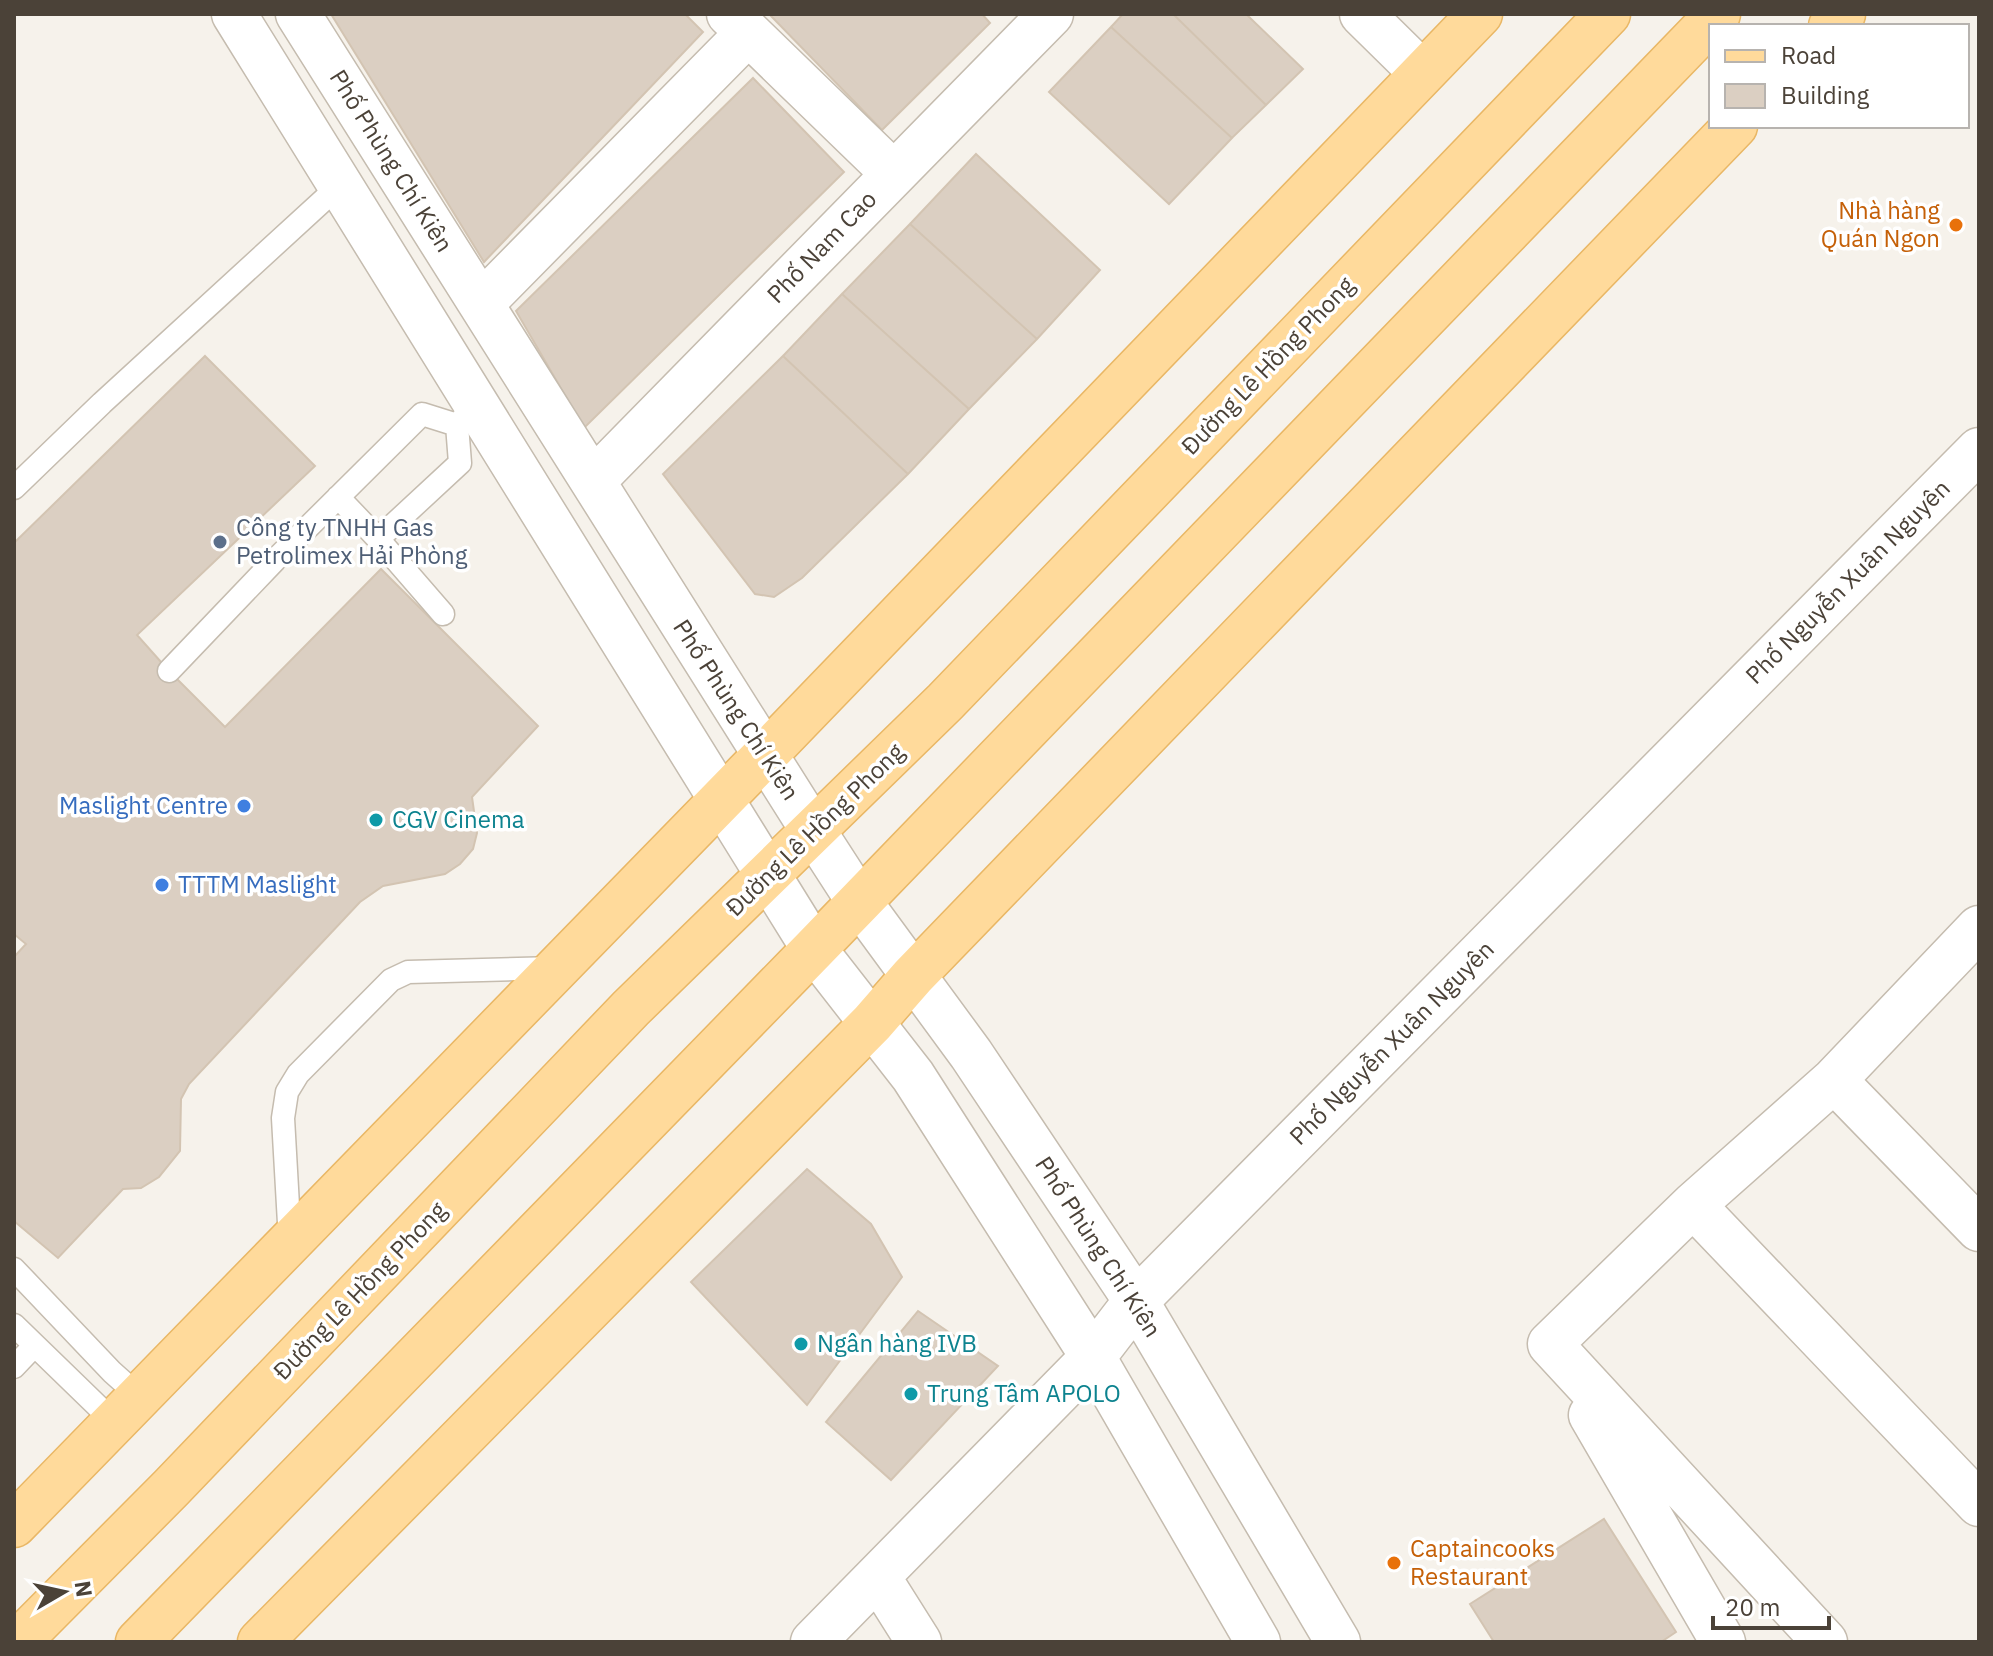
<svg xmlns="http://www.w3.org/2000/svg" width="1993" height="1656" viewBox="0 0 1993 1656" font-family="'IBM Plex Sans',sans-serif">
	<rect width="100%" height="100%" fill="#f6f2eb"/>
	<!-- building -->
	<path fill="#dbcfc2" stroke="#d3c4b2" stroke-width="2" d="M331,14H685L703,32L484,262Z
		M769,14H982L990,23L882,130Z
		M1123,14H1173L1266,105L1232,138L1111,27Z
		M1173,14H1246L1303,69L1266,105Z
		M1111,27L1232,138L1169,204L1049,92Z
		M753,78L844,172L584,428L516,311Z
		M976,154L1100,270L1037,339L910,224Z
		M910,224L1037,339L969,409L842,294Z
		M842,294L969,409L908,474L783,356Z
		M205,356L315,466L137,635L169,671L225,727L381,569L538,726L472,797L477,833L473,849L460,864L445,874L383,886L360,902L189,1084L181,1099L180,1151L159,1177L141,1188L123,1189L58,1258L14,1221V957L26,944L14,934V543Z
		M783,356L908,474L802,578L774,597L755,594L663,474Z
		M807,1169L871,1224L902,1277L807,1405L691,1282Z
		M918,1311L998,1366L891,1480L826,1422Z
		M1604,1519L1676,1632L1661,1642H1494L1470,1604Z"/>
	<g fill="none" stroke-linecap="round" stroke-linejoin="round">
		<!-- service casing -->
		<g stroke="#c5bcaf" stroke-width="25">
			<path id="service" d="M14,488L102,403L340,185
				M338,497L378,539L443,614
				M378,539L460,463L457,425L466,415
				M169,671L275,560L422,414L457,425
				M290,1241L283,1118L287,1092L298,1074L391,980L408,972L556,968
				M14,1269L112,1372L140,1397
				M14,1325L114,1422
				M14,1367L34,1346"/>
		</g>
		<!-- minor casing -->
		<g stroke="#c5bcaf" stroke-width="47">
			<path id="minor" d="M234,14L814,949L913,1076L1093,1357L1258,1642
				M298,14L814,832L858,900L971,1054L1136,1301L1338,1642
				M729,14L894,174
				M481,304L748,33
				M593,481L1051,14
				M1834,1080L1979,928
				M1693,1205L1834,1080L1979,1229
				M1550,1344L1693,1205L1979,1504
				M1550,1344L1825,1642
				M1591,1415L1723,1642
				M878,1577L919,1642
				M813,1642L1093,1357L1136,1301L1979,450"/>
		</g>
		<!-- tertiary casing -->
		<g stroke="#c5bcaf" stroke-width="47">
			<path id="tertiary" d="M1362,14L1422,73"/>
		</g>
		<!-- primary casing -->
		<g stroke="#e9b765" stroke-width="47">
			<path id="primary" d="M1831,26L1843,14
				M14,1525L766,754L1480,14
				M18,1642L171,1488L631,1008L945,702L1608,14
				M138,1642L814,949L1718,14
				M260,1642L872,1023L913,976L1735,126"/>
		</g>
		<!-- service -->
		<use href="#service" stroke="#fff" stroke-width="22"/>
		<!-- minor -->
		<use href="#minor" stroke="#fff" stroke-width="44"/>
		<!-- tertiary -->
		<use href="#tertiary" stroke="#fff" stroke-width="44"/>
		<!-- primary -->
		<use href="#primary" stroke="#ffda9b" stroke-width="44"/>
	</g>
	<!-- markers -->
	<g fill="#e8710a" stroke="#fff" stroke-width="3">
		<circle cx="1956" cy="225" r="8"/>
		<circle cx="1394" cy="1563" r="8"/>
	</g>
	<circle fill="#5c6f8a" stroke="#fff" stroke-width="3" cx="220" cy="542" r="8"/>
	<g fill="#3f7fe0" stroke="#fff" stroke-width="3">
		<circle cx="244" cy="806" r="8"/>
		<circle cx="162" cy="885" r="8"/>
	</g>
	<g fill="#0f9aa8" stroke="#fff" stroke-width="3">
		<circle cx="376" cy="820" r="8"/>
		<circle cx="801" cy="1344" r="8"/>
		<circle cx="911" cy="1394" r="8"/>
	</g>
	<g text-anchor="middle" stroke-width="7" stroke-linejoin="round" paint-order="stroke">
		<!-- street labels -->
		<g font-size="24" fill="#4b4238" stroke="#fff">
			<text transform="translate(391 161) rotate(58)" y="8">Phố Phùng Chí Kiên</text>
			<text transform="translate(822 247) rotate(-46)" y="8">Phố Nam Cao</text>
			<text transform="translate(1268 366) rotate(-46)" y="8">Đường Lê Hồng Phong</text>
			<text transform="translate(1848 582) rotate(-45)" y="8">Phố Nguyễn Xuân Nguyên</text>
			<text transform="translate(736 710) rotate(57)" y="8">Phố Phùng Chí Kiên</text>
			<text transform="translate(815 830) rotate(-44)" y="8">Đường Lê Hồng Phong</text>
			<text transform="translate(1392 1043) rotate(-45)" y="8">Phố Nguyễn Xuân Nguyên</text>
			<text transform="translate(1098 1247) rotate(57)" y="8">Phố Phùng Chí Kiên</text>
			<text transform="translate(360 1291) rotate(-46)" y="8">Đường Lê Hồng Phong</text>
		</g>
		<!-- food labels -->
		<g font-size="24" fill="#c56008" stroke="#fff" text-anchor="end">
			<text x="1940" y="219">Nhà hàng<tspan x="1940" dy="28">Quán Ngon</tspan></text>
			<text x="1410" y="1557" text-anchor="start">Captaincooks<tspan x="1410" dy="28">Restaurant</tspan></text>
		</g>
		<!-- service labels -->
		<g font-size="24" fill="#4e5e75" stroke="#fff" text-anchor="start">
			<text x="236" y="536">Công ty TNHH Gas<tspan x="236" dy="28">Petrolimex Hải Phòng</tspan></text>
		</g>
		<!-- shop labels -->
		<g font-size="24" fill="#366cbe" stroke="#fff" text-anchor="end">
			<text x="228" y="814">Maslight Centre</text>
			<text x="178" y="893" text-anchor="start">TTTM Maslight</text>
		</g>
		<!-- culture labels -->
		<g font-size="24" fill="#0d838f" stroke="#fff" text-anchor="start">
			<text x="392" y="828">CGV Cinema</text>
			<text x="817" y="1352">Ngân hàng IVB</text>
			<text x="927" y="1402">Trung Tâm APOLO</text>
		</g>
	</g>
	<!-- border -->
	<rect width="1993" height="1656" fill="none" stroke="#4b4238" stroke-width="32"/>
	<!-- legend -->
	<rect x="1709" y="24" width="260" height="104" fill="#ffffff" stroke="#b7b3af" stroke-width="2"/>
	<rect x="1725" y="50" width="40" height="12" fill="#ffda9b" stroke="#b7b3af" stroke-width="2"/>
	<text x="1781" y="64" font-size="24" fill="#4b4238">Road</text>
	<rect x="1725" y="84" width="40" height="24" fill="#dbcfc2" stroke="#b7b3af" stroke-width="2"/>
	<text x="1781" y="104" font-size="24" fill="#4b4238">Building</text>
	<!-- north arrow -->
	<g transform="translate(64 1592) rotate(81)" stroke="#ffffff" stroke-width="6" paint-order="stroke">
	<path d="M0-6L14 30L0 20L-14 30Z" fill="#4b4238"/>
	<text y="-12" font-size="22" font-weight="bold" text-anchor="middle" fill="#4b4238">N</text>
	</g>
	<!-- scale -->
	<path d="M1713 1616v12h116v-12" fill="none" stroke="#4b4238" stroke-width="4"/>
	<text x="1725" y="1616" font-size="24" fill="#4b4238" stroke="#ffffff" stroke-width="6" paint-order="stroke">20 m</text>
</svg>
